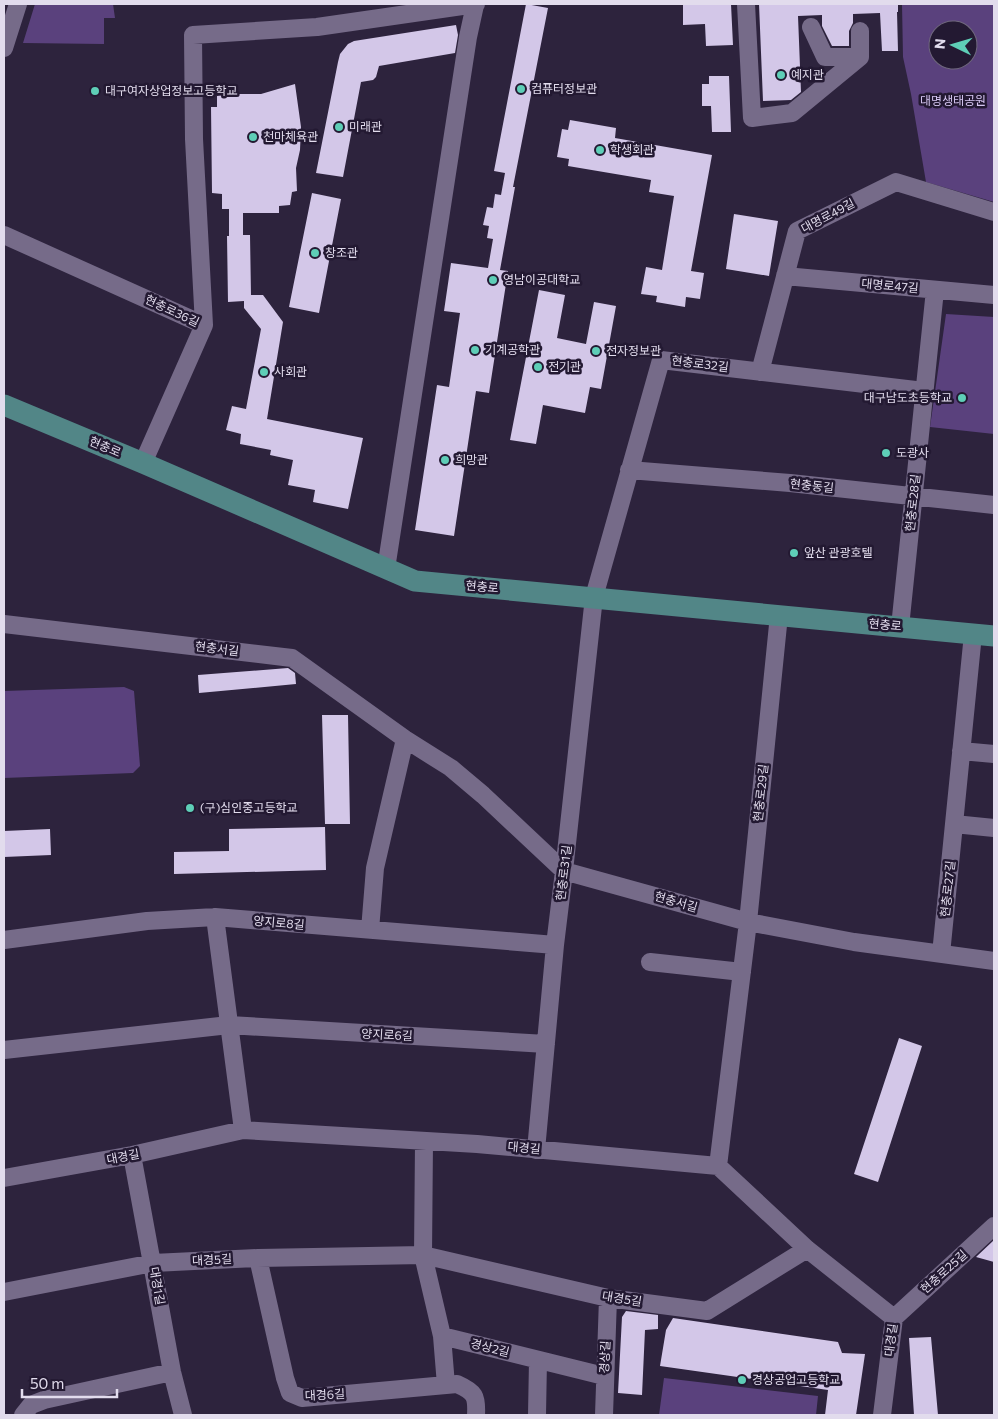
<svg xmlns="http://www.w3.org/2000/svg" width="998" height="1419" viewBox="0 0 998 1419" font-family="Commissioner,'Noto Sans KR',sans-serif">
	<rect width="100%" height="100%" fill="#2d233d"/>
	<!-- green -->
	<path fill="#5a417d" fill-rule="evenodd" d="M35,4H113L115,18H104V44L23,43Z
		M902,4H994V202L926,182L911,94L903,57ZM938,30H968V60H938Z
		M946,314L994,317V434L930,427Z
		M124,687L134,691L140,766L133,773L4,778V691Z
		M664,1378L818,1396L816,1415H659Z"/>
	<!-- building -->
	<path fill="#d3c7e8" d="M526,4L548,8L513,187H515L500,270L508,271L489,393L476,391L454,536L415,530L437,385L449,387L460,313L444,311L451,263L488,268L493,239L487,238L489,226L483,225L487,207L493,208L495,194L501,195L505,173L494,171Z
		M683,4H731L733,45L706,46L705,24L683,25Z
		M759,4H898V12H897L898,51H882L880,13L853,14V23L849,31V46H832L822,26V15L798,16L801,92L791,100L763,101Z
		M456,25L458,35L455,53L379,66L376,77L373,80L361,82L343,177L316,173L338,62L340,54L348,44L354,41Z
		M709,76H729L731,132H712L711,106H702V84H709Z
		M295,84L301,127L300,150L296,168L297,191L292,192L290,205L279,206V213H243V235H250L251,295H263L283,322L267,419L363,438L348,509L313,502L315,490L288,485L293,460L270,455L271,450L240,444L241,434L226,430L232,406L246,409L261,329L244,308V301L228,302L227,236H229V209H222V194L212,193L211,107H217V96L231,93V94H261Z
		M570,120L616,128L615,138L712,155L691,271L704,273L700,299L686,297L685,307L656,302L657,296L641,294L646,267L662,270L674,196L649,192L651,180L568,166L569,159L557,157L562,129L568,130Z
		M312,193L341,199L319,313L289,307Z
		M734,214L778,221L769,276L726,269Z
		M539,290L565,295L557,338L586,344L594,302L616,306L601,389L590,387L585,413L543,405L536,444L510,440Z
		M288,668L295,673L296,684L199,693L198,675Z
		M322,715H348L350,824H325Z
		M325,827L326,870L174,874V852L229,851V829Z
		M50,829L51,855L4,857V831Z
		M899,1038L922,1046L878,1182L854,1174Z
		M994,1240V1262L976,1257Z
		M626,1311L658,1315V1329L645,1330L642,1395L618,1393L622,1317Z
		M673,1318L838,1342L842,1353L865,1354L856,1415H825L828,1390L660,1366L666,1330Z
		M931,1337L938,1415H914L909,1338Z"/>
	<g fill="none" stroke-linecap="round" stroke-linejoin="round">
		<!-- minor -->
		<path stroke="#766b89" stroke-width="18" d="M746,4L752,118L792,113L860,57V31
			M811,27L825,57H860
			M4,48L18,4
			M4,235L204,325
			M785,276L994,295
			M760,372L797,231L896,182L994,212
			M143,463L204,325L194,139L193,35L317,27L476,4
			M629,470L790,483L994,505
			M386,569L468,37L475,5
			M4,624L292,658L405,739L451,768L483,795L564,871L748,922L854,942L994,961
			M900,627L935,290
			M961,751L994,754
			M954,824L994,828
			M215,917L243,1130
			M370,930L375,868L405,739
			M4,940L147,921L215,917L555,945
			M941,954L973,634
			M650,962L742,972
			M4,1050L229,1025L546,1044
			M424,1142L423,1255L442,1336L446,1385
			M536,1150L555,945L564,871L594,597L661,360L924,391
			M132,1155L172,1372L183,1415
			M718,1166L748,922L779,615
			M4,1178L132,1155L243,1130L477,1144L718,1166L807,1249L894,1318
			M258,1258L285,1378L290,1393L302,1398L457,1384C475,1392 477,1396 476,1415
			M4,1292L153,1263L258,1258L423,1255L608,1298L707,1311L807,1249
			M894,1318L994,1226
			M442,1336L604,1376
			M23,1415L31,1405L44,1400L172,1372
			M537,1415L538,1360
			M604,1415L608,1298
			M882,1415L894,1318"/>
		<!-- major -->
		<path stroke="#528687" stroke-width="21" d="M4,405L143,463L415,581L994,636"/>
	</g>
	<!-- markers -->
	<g fill="#5eceb7" stroke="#231932" stroke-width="2">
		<circle cx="781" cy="75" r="5"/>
		<circle cx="521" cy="89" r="5"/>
		<circle cx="95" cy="91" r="5"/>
		<circle cx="339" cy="127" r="5"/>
		<circle cx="253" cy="137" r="5"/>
		<circle cx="600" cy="150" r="5"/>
		<circle cx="315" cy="253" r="5"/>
		<circle cx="493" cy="280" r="5"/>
		<circle cx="475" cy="350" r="5"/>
		<circle cx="596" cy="351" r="5"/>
		<circle cx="538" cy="367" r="5"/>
		<circle cx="264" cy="372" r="5"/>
		<circle cx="962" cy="398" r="5"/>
		<circle cx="886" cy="453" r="5"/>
		<circle cx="445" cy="460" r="5"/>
		<circle cx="794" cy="553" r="5"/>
		<circle cx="190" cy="808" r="5"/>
		<circle cx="742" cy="1380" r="5"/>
	</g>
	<g text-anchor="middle" stroke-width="5" stroke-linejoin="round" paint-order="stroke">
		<!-- poi labels -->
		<g font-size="12" fill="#e2dced" stroke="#231932" text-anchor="start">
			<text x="791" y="79">예지관</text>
			<text x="531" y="93">컴퓨터정보관</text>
			<text x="105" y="95">대구여자상업정보고등학교</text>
			<text x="349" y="131">미래관</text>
			<text x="263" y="141">천마체육관</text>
			<text x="610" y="154">학생회관</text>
			<text x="325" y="257">창조관</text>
			<text x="503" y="284">영남이공대학교</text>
			<text x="485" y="354">기계공학관</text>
			<text x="606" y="355">전자정보관</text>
			<text x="548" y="371">전기관</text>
			<text x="274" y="376">사회관</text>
			<text x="952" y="402" text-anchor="end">대구남도초등학교</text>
			<text x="896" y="457">도광사</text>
			<text x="455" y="464">희망관</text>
			<text x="804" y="557">앞산 관광호텔</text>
			<text x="200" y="812">(구)심인중고등학교</text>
			<text x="752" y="1384">경상공업고등학교</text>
		</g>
		<!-- park labels -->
		<g font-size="12" fill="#d6c6f2" stroke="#231932">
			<text x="953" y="105">대명생태공원</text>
		</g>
		<!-- street labels -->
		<g font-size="12" fill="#e2dced" stroke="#231932">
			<text transform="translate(828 216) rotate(-28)" y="4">대명로49길</text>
			<text transform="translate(890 286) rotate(5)" y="4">대명로47길</text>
			<text transform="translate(172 311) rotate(25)" y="4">현충로36길</text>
			<text transform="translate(700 364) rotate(7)" y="4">현충로32길</text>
			<text transform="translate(105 447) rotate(23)" y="4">현충로</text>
			<text transform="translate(812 486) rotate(6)" y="4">현충동길</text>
			<text transform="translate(913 503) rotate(-84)" y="4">현충로28길</text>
			<text transform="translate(482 587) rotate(5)" y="4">현충로</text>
			<text transform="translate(885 625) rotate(5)" y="4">현충로</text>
			<text transform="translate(217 649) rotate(7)" y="4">현충서길</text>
			<text transform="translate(761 793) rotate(-84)" y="4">현충로29길</text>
			<text transform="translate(564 873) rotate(-83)" y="4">현충로31길</text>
			<text transform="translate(948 889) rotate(-84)" y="4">현충로27길</text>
			<text transform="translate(676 902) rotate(16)" y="4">현충서길</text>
			<text transform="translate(279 923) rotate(5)" y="4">양지로8길</text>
			<text transform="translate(387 1035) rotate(3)" y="4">양지로6길</text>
			<text transform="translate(524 1148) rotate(5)" y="4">대경길</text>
			<text transform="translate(123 1157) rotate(-11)" y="4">대경길</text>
			<text transform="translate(212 1260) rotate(-3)" y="4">대경5길</text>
			<text transform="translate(944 1272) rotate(-42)" y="4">현충로25길</text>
			<text transform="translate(157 1286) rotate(80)" y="4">대경1길</text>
			<text transform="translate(622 1299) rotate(9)" y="4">대경5길</text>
			<text transform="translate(891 1340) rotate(-83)" y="4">대경길</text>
			<text transform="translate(490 1348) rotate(14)" y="4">경상2길</text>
			<text transform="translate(605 1357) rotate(-87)" y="4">경상길</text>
			<text transform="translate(325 1395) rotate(-3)" y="4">대경6길</text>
		</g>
	</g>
	<!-- border -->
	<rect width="998" height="1419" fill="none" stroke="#e2dced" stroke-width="10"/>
	<!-- north arrow -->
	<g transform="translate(953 45) rotate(275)"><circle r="24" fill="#231932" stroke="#6f677d"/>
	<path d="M0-4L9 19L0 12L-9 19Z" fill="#5eceb7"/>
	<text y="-8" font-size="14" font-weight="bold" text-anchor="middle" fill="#e2dced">N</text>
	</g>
	<!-- scale -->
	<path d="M22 1389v8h95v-8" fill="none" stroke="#e2dced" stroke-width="2.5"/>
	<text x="30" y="1389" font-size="15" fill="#e2dced" stroke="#231932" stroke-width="4" paint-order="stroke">50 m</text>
</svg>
